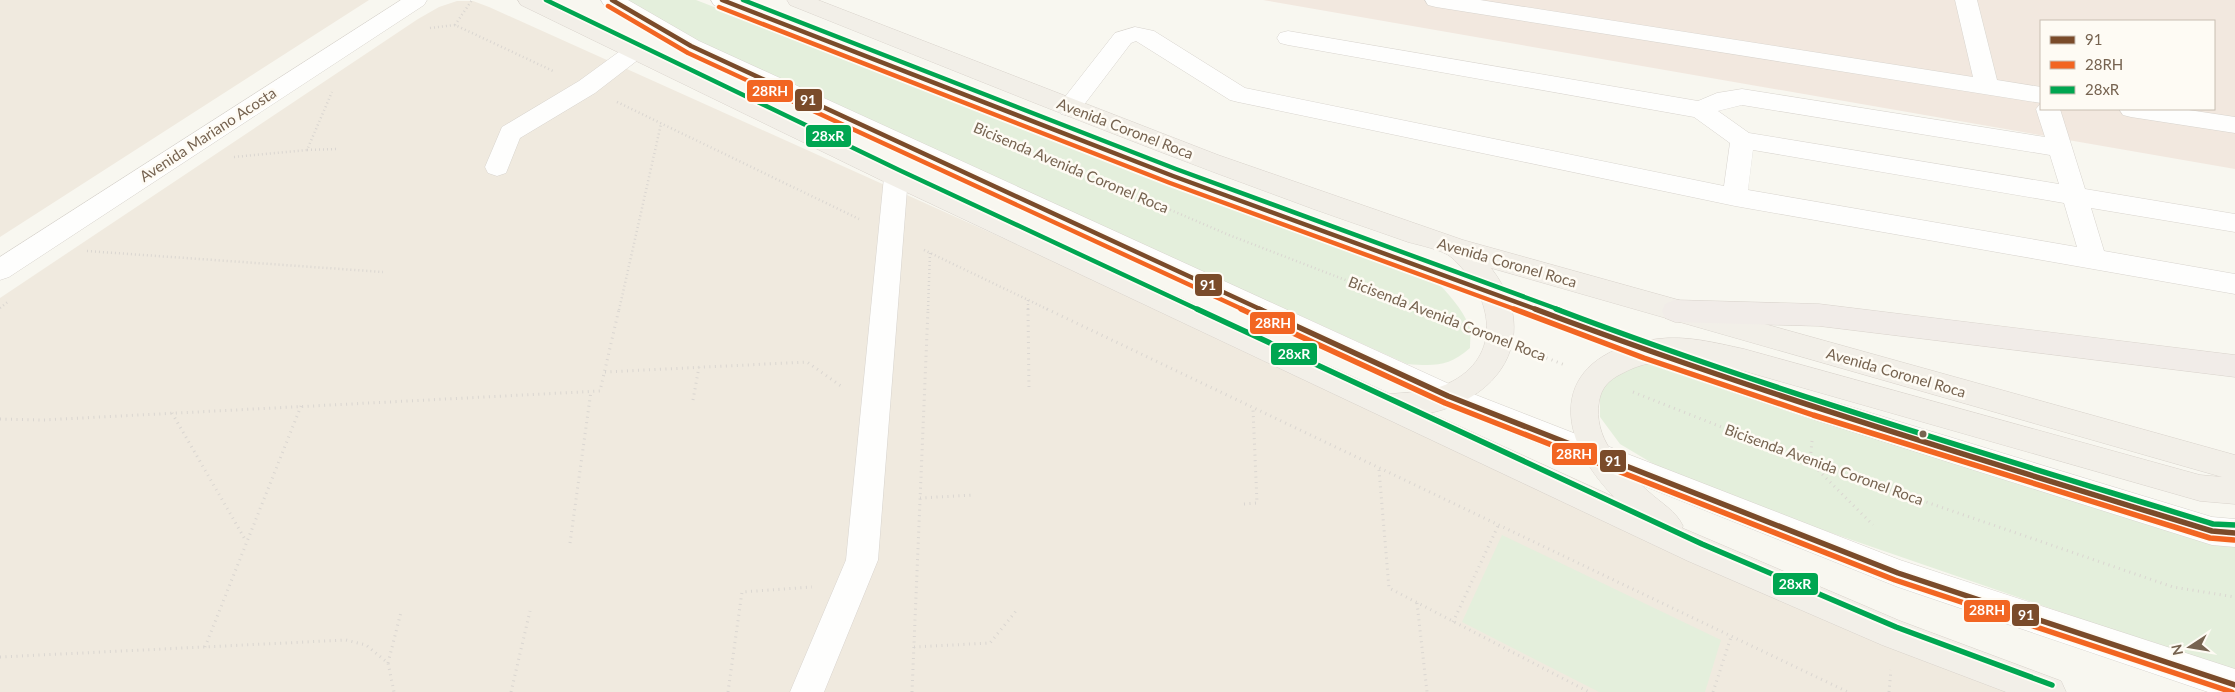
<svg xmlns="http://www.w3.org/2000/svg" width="2235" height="692" viewBox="0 0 2235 692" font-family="Lato,sans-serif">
	<rect width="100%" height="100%" fill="#f8f7f0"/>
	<!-- residential -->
	<path fill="#f0eadf" d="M0,0H369L0,237Z
		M457,1H473L489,7L2012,692H0V298L418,19L439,7Z"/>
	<!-- commercial -->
	<path fill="#f2e8df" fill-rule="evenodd" d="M1263,0H2235V169ZM2041,21H2214V109H2041Z"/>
	<!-- green -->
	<path fill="#e4efdc" d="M623,0H696L1244,211L1433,278C1447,292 1463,309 1470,328C1471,334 1470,342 1470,348C1448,367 1435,366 1407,364L698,43Z
		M1638,355L2235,529V672L1727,497L1662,469L1620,444L1600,417V388Z
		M1502,535L1721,640L1705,692H1599L1462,622Z"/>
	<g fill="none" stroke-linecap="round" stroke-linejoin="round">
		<!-- minor casing -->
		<g stroke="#d8d4ce" stroke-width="1">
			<path id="minor" d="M401,0H427L424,5L9,277L0,280V257Z
				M601,0H628L699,41L1458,388L1900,560L2235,669V692H2208L1898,587L1438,404L683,51L604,5Z
				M711,0H742L1182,170L1503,286L1656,343L1815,396L2212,517L2235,519V547L2212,545L1815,420L1636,359L1485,300L1164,182L714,5Z
				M1425,0H1480L1973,77L1955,0H1977L1997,80L2041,87V103L1436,7L1428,5Z
				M1135,27L1154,31L1245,88L1724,186L1730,143L1694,117L1288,45L1280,43L1277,38L1280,33L1288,31L1698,101L1717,93L1742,89L2045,137L2036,109L2041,103V109H2060L2085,189L2235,214V232L2091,208L2104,251L2235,274V294L1735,206L1238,102L1230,100L1136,41L1131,43L1077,114L1069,116L1061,114L1057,108L1061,102L1115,33ZM1742,105L2050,155L2059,184L1749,133L1718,111ZM1753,150L2064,203L2077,247L1748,190Z
				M635,44L643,46L646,51L643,56L595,93L520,138L506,173L497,176L488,173L485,167L502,127L579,81L627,46Z
				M2119,109H2182L2235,117V133L2131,117L2123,115Z
				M896,168L905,171L908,177L878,560L824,692H790L846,560L884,177L887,171Z"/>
		</g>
		<!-- major casing -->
		<g stroke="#d9d3cc" stroke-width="1">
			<path id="major" d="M518,0H547L905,171L1390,394C1411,392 1434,392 1453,381C1506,352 1490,291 1451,257C1443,250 1419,245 1408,242C1366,227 1323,213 1281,197C1116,137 953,70 790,5L787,0H818L1218,155L1463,240L2235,455V504L2200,501L1744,371C1703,362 1660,352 1621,374C1609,380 1601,388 1599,402C1596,418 1601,436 1610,449C1621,465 1634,479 1649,492C1661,503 1676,511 1683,526L1682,528L1900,621L2061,681L2066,692H2006L1882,645L1688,561L887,183L521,5ZM1491,268L2222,477L2200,475L1744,349C1716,343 1686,335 1657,339C1553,353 1549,430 1614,497L1430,413C1504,397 1541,332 1491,268Z"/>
		</g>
		<!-- highway casing -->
		<g stroke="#d9d3cc" stroke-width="1">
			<path id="highway" d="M1675,300L1819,304L2235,355V377L1819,326L1675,322L1665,318L1662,311L1665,304Z"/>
		</g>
		<!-- path-far1 -->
		<path stroke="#dad6d1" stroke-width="2.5" stroke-dasharray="1 3" stroke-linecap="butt" d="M455,25L472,0
			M430,28L455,25L553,71
			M617,102L859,219
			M307,150L336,149
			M234,157L307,150L332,92
			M1159,205L1229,235L1423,310
			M924,250L1049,310
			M87,251L383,272
			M1028,300V310
			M0,308L9,301
			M619,310L661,124
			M928,310L930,253"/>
		<!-- path -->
		<path stroke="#dad6d1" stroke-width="3" stroke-dasharray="1 4.5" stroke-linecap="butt" d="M1028,309L1029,388
			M1047,309L1848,692
			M1419,309L1464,326
			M1531,352L1565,365
			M605,372L807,362L841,386
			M1633,392L1810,462L2173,587L2235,597
			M693,400L699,367
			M172,413L246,541
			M0,419L43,420L600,391L619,309
			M1812,441L1810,462L1873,525
			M1379,470L1389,588L1589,692
			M920,498L974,495
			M1244,504L1257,503L1253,409
			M570,543L591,391
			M1417,603L1427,692
			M1453,622L1498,526
			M205,647L301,406
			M914,647L990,643L1016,611
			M0,657L346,640L366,645L388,663L394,692
			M388,663L401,612
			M511,692L530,611
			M728,692L742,592L812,587
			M912,692L928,309
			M1713,692L1731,637
			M1889,692L1891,670"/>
		<!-- minor -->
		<use href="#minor" fill="#fefefd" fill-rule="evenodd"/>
		<!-- major -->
		<use href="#major" fill="#f2efe8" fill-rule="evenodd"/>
		<!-- highway -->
		<use href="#highway" fill="#f1ece8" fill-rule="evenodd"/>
		<!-- bus-1-far1 casing -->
		<g stroke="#fefbf4" stroke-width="8">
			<path id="bus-1-far1" d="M612,0L691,46L1262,310
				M722,0L1173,176L1538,310"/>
		</g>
		<!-- bus-1 casing -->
		<g stroke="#fefbf4" stroke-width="9">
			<path id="bus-1" d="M1259,309L1448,396L1898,573L2235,685
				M1535,309C1757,393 1985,461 2212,531L2235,533"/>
		</g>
		<!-- bus-2-far1 casing -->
		<g stroke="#fefbf4" stroke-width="8">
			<path id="bus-2-far1" d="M608,6L688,53L1244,310
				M719,7L1170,183L1517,310"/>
		</g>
		<!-- bus-2 casing -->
		<g stroke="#fefbf4" stroke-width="9">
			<path id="bus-2" d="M1241,309L1445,403L1895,580L2232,692
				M1514,309L1644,358L1813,415L2210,538L2234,540"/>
		</g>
		<!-- bus-3-far1 casing -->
		<g stroke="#fefbf4" stroke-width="8">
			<path id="bus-3-far1" d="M546,0L899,170L1199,310
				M743,0L1176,169L1560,310"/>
		</g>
		<!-- bus-3 casing -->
		<g stroke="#fefbf4" stroke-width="9">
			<path id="bus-3" d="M1197,309L1702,544L1896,627L2052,685
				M1556,309C1772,391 1993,456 2213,524L2235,525"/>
		</g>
		<!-- bus-1-far1 -->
		<use href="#bus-1-far1" stroke="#7a4b2a" stroke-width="4.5"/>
		<!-- bus-1 -->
		<use href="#bus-1" stroke="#7a4b2a" stroke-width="5.5"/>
		<!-- bus-2-far1 -->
		<use href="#bus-2-far1" stroke="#f26522" stroke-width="4.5"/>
		<!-- bus-2 -->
		<use href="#bus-2" stroke="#f26522" stroke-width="5.5"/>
		<!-- bus-3-far1 -->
		<use href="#bus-3-far1" stroke="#00a651" stroke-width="4.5"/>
		<!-- bus-3 -->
		<use href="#bus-3" stroke="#00a651" stroke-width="5.5"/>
	</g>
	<!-- markers -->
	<circle fill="#766350" stroke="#fefbf4" stroke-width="2" cx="1923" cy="434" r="4.5"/>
	<g text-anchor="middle" stroke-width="5" stroke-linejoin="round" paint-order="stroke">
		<!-- street labels -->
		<g font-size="15" fill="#766350" stroke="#fefbf4">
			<text transform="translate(1125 129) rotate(21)" y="5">Avenida Coronel Roca</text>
			<text transform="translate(208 135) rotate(-33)" y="5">Avenida Mariano Acosta</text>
			<text transform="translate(1071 168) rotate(23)" y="5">Bicisenda Avenida Coronel Roca</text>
			<text transform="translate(1507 263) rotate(16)" y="5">Avenida Coronel Roca</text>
			<text transform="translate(1447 319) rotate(21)" y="5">Bicisenda Avenida Coronel Roca</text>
			<text transform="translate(1896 373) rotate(16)" y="5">Avenida Coronel Roca</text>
			<text transform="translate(1824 465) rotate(20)" y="5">Bicisenda Avenida Coronel Roca</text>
		</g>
	</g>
	<g stroke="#fefbf4" stroke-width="2">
		<rect x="746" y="79" width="48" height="24" rx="5" fill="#f26522"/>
		<rect x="794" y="88" width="29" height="24" rx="5" fill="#7a4b2a"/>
		<rect x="805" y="124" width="47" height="24" rx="5" fill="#00a651"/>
		<rect x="1194" y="273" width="29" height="24" rx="5" fill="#7a4b2a"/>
		<rect x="1249" y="311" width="47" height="24" rx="5" fill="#f26522"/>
		<rect x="1270" y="342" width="48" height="24" rx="5" fill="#00a651"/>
		<rect x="1551" y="442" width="47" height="24" rx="5" fill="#f26522"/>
		<rect x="1599" y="449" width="28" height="24" rx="5" fill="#7a4b2a"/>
		<rect x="1772" y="572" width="47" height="24" rx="5" fill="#00a651"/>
		<rect x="1963" y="599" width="48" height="24" rx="5" fill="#f26522"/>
		<rect x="2011" y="603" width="29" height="24" rx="5" fill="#7a4b2a"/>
	</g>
	<g font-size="14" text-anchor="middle" font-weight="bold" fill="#fff">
		<text x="770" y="96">28RH</text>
		<text x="808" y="105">91</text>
		<text x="828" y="141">28xR</text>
		<text x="1208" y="290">91</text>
		<text x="1273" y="328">28RH</text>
		<text x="1294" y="359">28xR</text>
		<text x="1574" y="459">28RH</text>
		<text x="1613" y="466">91</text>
		<text x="1795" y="589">28xR</text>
		<text x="1987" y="615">28RH</text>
		<text x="2026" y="620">91</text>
	</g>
	<!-- legend -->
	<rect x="2040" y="20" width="175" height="90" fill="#fefbf4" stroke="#c8beb2"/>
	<rect x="2050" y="36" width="25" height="8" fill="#7a4b2a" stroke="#c8beb2"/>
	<text x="2085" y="45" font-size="15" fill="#766350">91</text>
	<rect x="2050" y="61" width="25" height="8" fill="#f26522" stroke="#c8beb2"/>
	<text x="2085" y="70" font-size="15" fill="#766350">28RH</text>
	<rect x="2050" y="86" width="25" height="8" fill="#00a651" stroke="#c8beb2"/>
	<text x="2085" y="95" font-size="15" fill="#766350">28xR</text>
	<!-- north arrow -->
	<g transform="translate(2190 647) rotate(258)" stroke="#fefbf4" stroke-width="4" paint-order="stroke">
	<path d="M0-4L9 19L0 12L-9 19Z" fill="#766350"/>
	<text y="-8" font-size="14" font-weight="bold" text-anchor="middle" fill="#766350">N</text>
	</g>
</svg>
